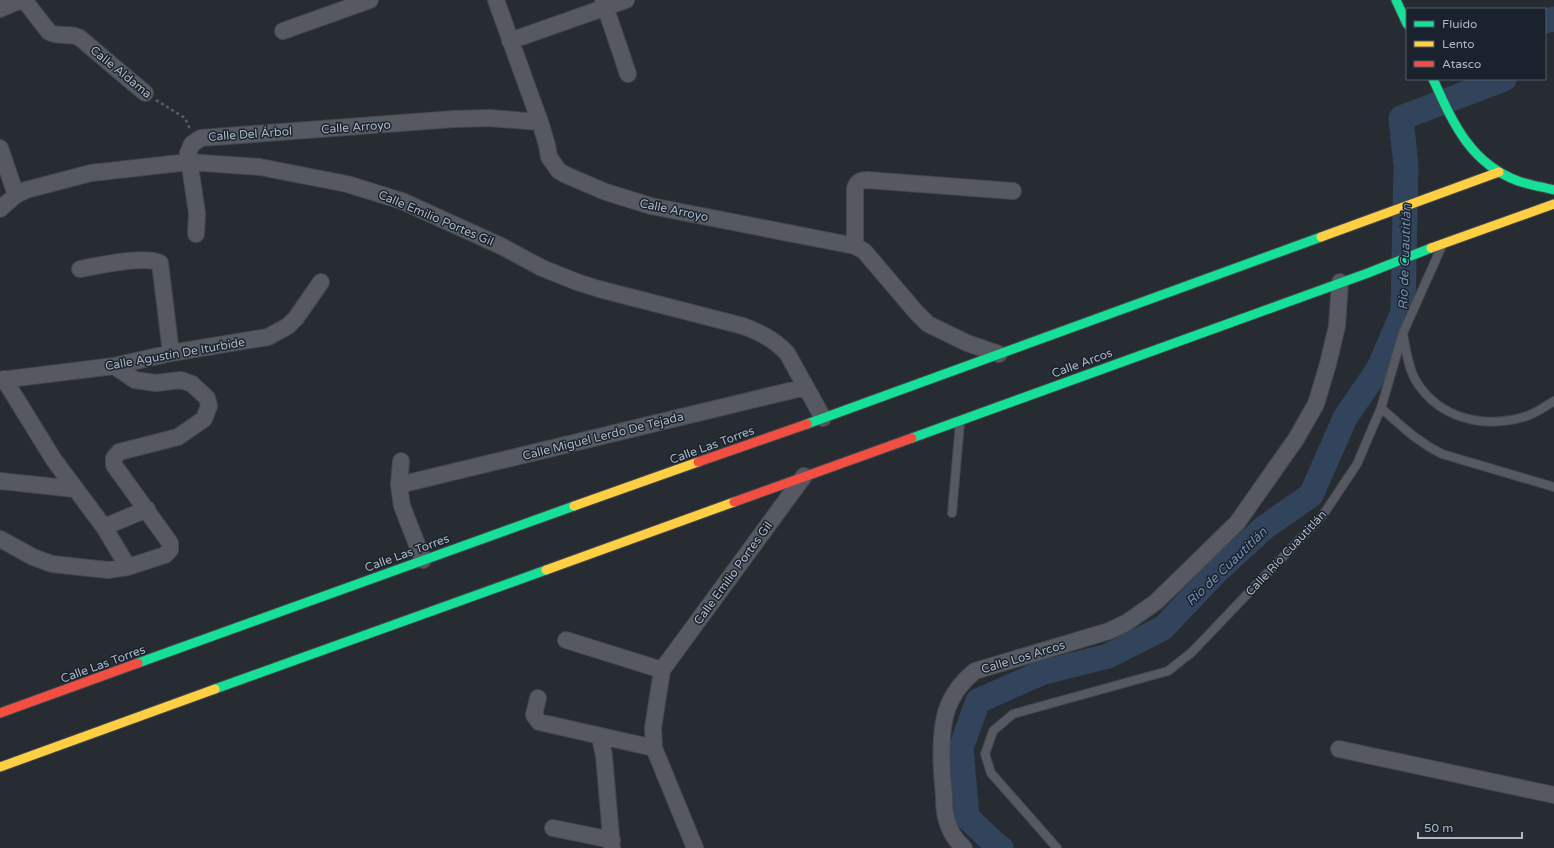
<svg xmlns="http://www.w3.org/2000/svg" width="1554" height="848" viewBox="0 0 1554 848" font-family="'Varela Round',sans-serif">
	<rect width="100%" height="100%" fill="#262c32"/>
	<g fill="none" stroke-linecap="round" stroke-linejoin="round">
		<!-- river -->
		<path stroke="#32445c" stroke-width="25" d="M1545,21L1554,19
			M1001,848L994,843L967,817L961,748L978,701L1041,673L1108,656L1163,628L1218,570L1265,527L1311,495L1345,418L1379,368L1403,312L1406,166L1401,118L1504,79"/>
		<!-- lane casing -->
		<g stroke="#44484d" stroke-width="10">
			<path id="lane" d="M1403,334C1406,349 1408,368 1416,381C1440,420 1486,429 1527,416C1536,413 1546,406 1554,401
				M1381,408C1403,427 1416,441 1442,454L1554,487
				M952,513L960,423
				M1057,848L991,773L985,754L993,731L1013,714L1168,671L1192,652L1323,515L1357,464L1381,408L1403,333L1441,248"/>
		</g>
		<!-- street casing -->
		<g stroke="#44484d" stroke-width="18">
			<path id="street" d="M24,0L49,32C59,38 70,32 80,38L145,93
				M496,0L540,122L547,145L549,157L559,171L566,175L606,192L651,206L855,246L864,251L916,312L928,324L967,343L999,354
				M603,0L628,74
				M0,9L21,0
				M283,31L370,0
				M510,41L626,0
				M0,148L16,195
				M0,209L16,195L26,190L91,173L189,162L260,167L347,184L402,201L501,246L542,268L577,282L599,289L743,326C760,332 775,340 787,353L823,418
				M196,234L197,213L188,153L192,144L201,138L454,119L489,118L540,122
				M855,246V189C856,183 860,180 867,180L1013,191
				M80,269C96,266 146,255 160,263L171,353
				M4,379L54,460L104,527L128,567
				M0,380L114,366L171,353L268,337L288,326L296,318L321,282
				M401,461L399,485L402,506L423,560
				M0,481L75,489
				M399,485L806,387
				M104,527L147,509
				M0,539L33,557L52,564L108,570L128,567L165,555L170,550V543L114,465V458L119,452L178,437L204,419L209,406L207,398L192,384L181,380L156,383L135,380L114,366
				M566,640L662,670
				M538,698L534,715L539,722L654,748
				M600,737L604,756L612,848
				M1339,749L1554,795
				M553,828L612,840
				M695,848L654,748L653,728L662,670L804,476
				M964,848C955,840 948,828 946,817C944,810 944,802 944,795C941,768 938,727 950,702C956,689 965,679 975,671L1109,631L1126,623L1156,602L1237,523L1296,439L1316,404L1328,364L1337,326L1340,282"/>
		</g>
		<!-- fast casing -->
		<g stroke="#44484d" stroke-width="11">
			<path id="fast" d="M1396,0L1407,24
				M1433,79C1453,123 1470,163 1518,181C1530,185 1542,187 1554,190
				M807,424L1321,237
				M912,438L1368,273L1431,248
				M138,663L574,506
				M215,689L546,570"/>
		</g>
		<!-- slow casing -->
		<g stroke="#44484d" stroke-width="11">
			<path id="slow" d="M1321,237L1499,172
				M1431,248L1554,204
				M574,506L698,462
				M546,570L734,502
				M0,767L215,689"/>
		</g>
		<!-- jam casing -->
		<g stroke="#44484d" stroke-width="11">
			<path id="jam" d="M698,462L807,424
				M734,502L912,438
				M0,713L138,663"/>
		</g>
		<!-- path -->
		<path stroke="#585e64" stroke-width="2.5" stroke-dasharray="3 3" stroke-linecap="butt" d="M156,100L185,118L190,129"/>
		<!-- lane -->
		<use href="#lane" stroke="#565961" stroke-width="8"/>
		<!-- street -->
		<use href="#street" stroke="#565961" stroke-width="16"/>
		<!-- fast -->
		<use href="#fast" stroke="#16e098" stroke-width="9"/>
		<!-- slow -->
		<use href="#slow" stroke="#ffcf43" stroke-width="9"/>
		<!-- jam -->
		<use href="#jam" stroke="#f24e42" stroke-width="9"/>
	</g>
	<g text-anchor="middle" stroke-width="3" stroke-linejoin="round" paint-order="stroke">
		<!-- street labels -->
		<g font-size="12" fill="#aeb7c5" stroke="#19222d">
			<text transform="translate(121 72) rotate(39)" y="4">Calle Aldama</text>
			<text transform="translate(356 127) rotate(-4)" y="4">Calle Arroyo</text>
			<text transform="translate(250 134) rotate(-4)" y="4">Calle Del Árbol</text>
			<text transform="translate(674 210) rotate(12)" y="4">Calle Arroyo</text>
			<text transform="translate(436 218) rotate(23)" y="4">Calle Emilio Portes Gil</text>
			<text transform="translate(175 354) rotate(-10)" y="4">Calle Agustín De Iturbide</text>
			<text transform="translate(1082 363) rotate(-20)" y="4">Calle Arcos</text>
			<text transform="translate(603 436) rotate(-14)" y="4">Calle Miguel Lerdo De Tejada</text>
			<text transform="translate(712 445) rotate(-20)" y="4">Calle Las Torres</text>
			<text transform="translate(407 553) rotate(-20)" y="4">Calle Las Torres</text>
			<text transform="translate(1286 553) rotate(-47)" y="4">Calle Río Cuautitlán</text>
			<text transform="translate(733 573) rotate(-54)" y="4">Calle Emilio Portes Gil</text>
			<text transform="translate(1023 657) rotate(-17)" y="4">Calle Los Arcos</text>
			<text transform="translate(103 664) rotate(-20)" y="4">Calle Las Torres</text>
		</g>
		<!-- water labels -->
		<g font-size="13" font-style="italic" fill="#758eae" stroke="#19222d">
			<text transform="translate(1404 257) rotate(-88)" y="5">Rio de Cuautitlán</text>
			<text transform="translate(1226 566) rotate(-44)" y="5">Rio de Cuautitlán</text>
		</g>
	</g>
	<!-- legend -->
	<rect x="1406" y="8" width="140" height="72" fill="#19222d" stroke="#555e6a"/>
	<rect x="1414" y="21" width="20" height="6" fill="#16e098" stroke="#555e6a"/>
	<text x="1442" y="28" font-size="12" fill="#aeb7c5">Fluido</text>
	<rect x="1414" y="41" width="20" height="6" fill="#ffcf43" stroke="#555e6a"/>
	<text x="1442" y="48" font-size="12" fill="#aeb7c5">Lento</text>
	<rect x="1414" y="61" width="20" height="6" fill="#f24e42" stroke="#555e6a"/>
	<text x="1442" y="68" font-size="12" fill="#aeb7c5">Atasco</text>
	<!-- scale -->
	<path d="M1418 832v6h104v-6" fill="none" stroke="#aeb7c5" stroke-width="2"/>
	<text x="1424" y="832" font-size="12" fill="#aeb7c5" stroke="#19222d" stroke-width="3" paint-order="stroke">50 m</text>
</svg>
